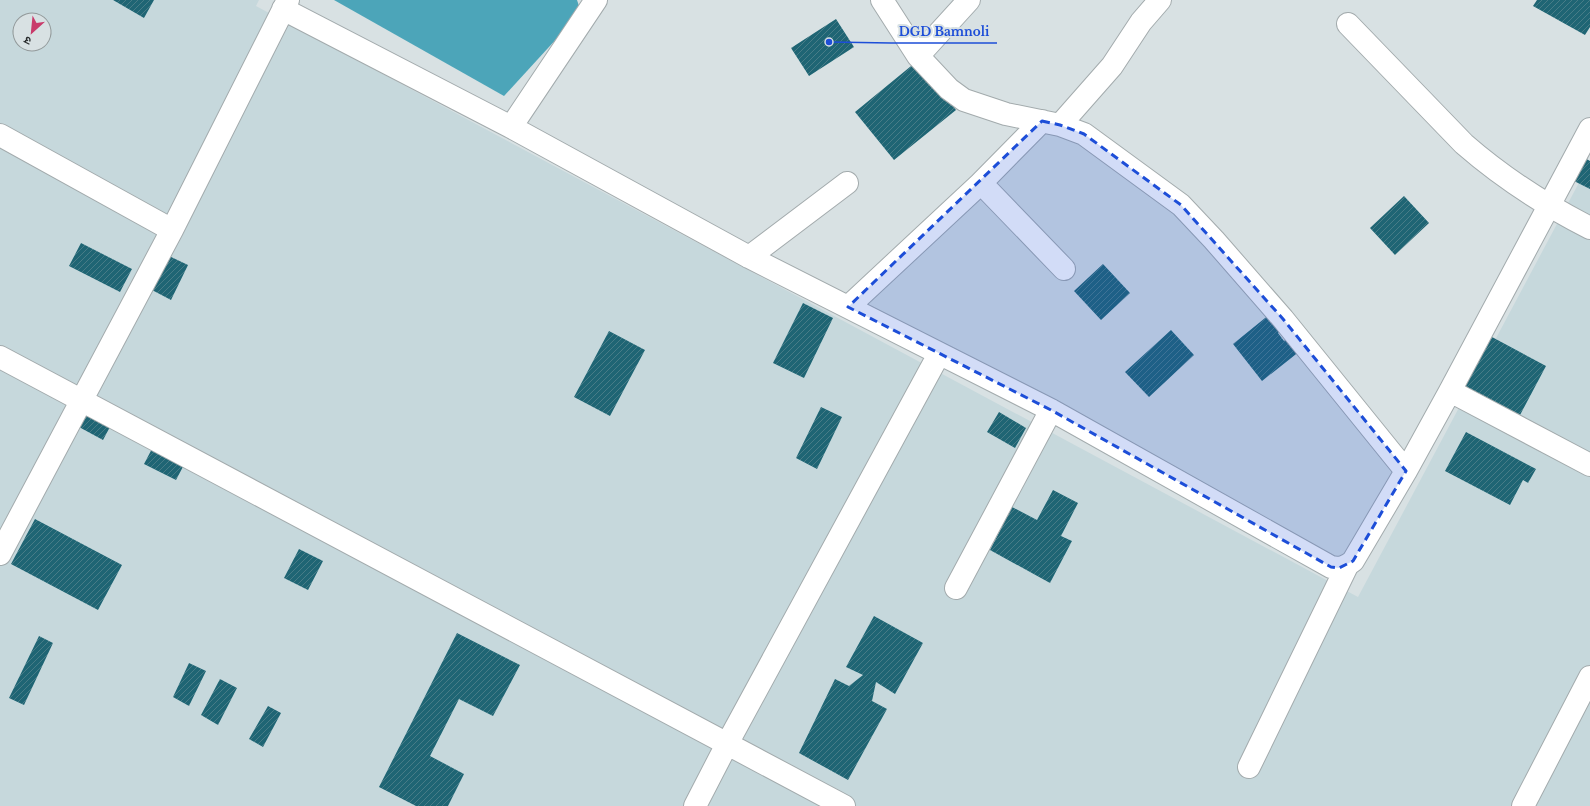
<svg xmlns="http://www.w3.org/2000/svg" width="1590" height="806" viewBox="0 0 1590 806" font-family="'Libre Baskerville','Noto Sans Devanagari',serif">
	<defs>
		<pattern id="building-hatch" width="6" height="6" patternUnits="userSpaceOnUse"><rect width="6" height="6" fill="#1f6574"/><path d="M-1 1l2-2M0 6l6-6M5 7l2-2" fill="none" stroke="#477c87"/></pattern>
	</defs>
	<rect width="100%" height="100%" fill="#d8e1e3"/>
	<!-- built -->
	<path fill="#c6d8dc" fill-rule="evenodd" d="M0,0H259L256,6L1358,597L1590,162V806H0ZM20,20H44V44H20Z"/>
	<!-- water -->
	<path fill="#4ca5b9" d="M334,0H577L581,12L504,96Z"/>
	<!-- building -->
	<path fill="url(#building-hatch)" d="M113,0H154L144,18Z
		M1537,0H1590V27L1585,35L1533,6Z
		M836,19L854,47L809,76L791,48Z
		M916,62L956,110L894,160L855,112Z
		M1581,156L1590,161V189L1570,179Z
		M1404,196L1429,223L1395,255L1370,228Z
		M81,243L132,269L120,292L69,266Z
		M169,256L188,265L171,300L152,290Z
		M1103,264L1130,293L1101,320L1074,291Z
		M803,303L833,318L804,378L773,363Z
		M1270,314L1282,329L1278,333L1284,341L1289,337L1300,351L1262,381L1233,344Z
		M1171,330L1194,355L1149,397L1125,372Z
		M609,331L645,350L610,416L574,397Z
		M1492,337L1546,366L1520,415L1465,386Z
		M821,407L842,417L817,469L796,458Z
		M88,412L111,425L103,440L79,427Z
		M999,412L1026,428L1015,448L987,432Z
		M1466,432L1536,469L1528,483L1523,480L1510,505L1445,471Z
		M154,445L186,461L176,480L144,464Z
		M1053,490L1078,503L1061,536L1072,541L1050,583L990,550L1012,507L1037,520Z
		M35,519L122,565L98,610L11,564Z
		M299,549L323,561L308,590L284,578Z
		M874,616L923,643L895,694L876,682L872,701L887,709L848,780L799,753L835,679L849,686L863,675L846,667Z
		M457,633L520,665L493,716L459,699L430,756L464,774L448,806H416L379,787Z
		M39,636L53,643L24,705L9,698Z
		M189,663L206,671L189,706L173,697Z
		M220,679L237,688L218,725L201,715Z
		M268,706L281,713L263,747L249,739Z"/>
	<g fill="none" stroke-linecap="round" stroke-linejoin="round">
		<!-- minor casing -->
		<g stroke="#a3abad" stroke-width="24">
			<path id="minor" d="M882,0L918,56L949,89L964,100L1006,114L1060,125L1084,134L1181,205L1214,240L1283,319L1406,471
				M283,9L511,127L749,257L1051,410L1331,567C1340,569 1346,567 1353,561L1406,471L1450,391L1590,129
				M1348,24L1464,144C1503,178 1545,205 1590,228
				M918,56L969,0
				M1060,125L1112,66L1141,22L1160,0
				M511,127L596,0
				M0,135L172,230
				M981,183L1064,269
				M749,257L847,183
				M848,307L981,183L1042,121
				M0,357L844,806
				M1450,391L1590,465
				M0,554L172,230L288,0
				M956,588L1051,410
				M1249,767L1347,566
				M695,806L727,744L939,354
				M1523,806L1590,677"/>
		</g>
		<!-- minor -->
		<use href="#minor" stroke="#fff" stroke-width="22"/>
	</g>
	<!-- marked area -->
	<path fill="#1d4ed8" fill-opacity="0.2" stroke="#1d4ed8" stroke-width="3" stroke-dasharray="8 5" stroke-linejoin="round" d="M1042,121L1060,125L1084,134L1181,205L1283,319L1406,471L1353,561L1339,568L1331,567L1051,410L848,307Z"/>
	<!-- callouts -->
	<path fill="none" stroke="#1d4ed8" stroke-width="1.5" d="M829 42L891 43H997"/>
	<circle fill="#1d4ed8" stroke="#d8e1e3" stroke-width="1.5" cx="829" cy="42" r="4"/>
	<g font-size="12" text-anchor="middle" font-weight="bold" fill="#1d4ed8" stroke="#d8e1e3" stroke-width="4" stroke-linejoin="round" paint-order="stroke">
		<text x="944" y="36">DGD Bamnoli</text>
	</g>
	<!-- north arrow -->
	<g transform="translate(32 32) rotate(207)"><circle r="19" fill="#d8e1e3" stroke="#92999a"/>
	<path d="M0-3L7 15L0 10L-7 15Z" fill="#c93b6b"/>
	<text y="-6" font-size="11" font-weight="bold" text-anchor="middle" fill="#292c2d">उ</text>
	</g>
</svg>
